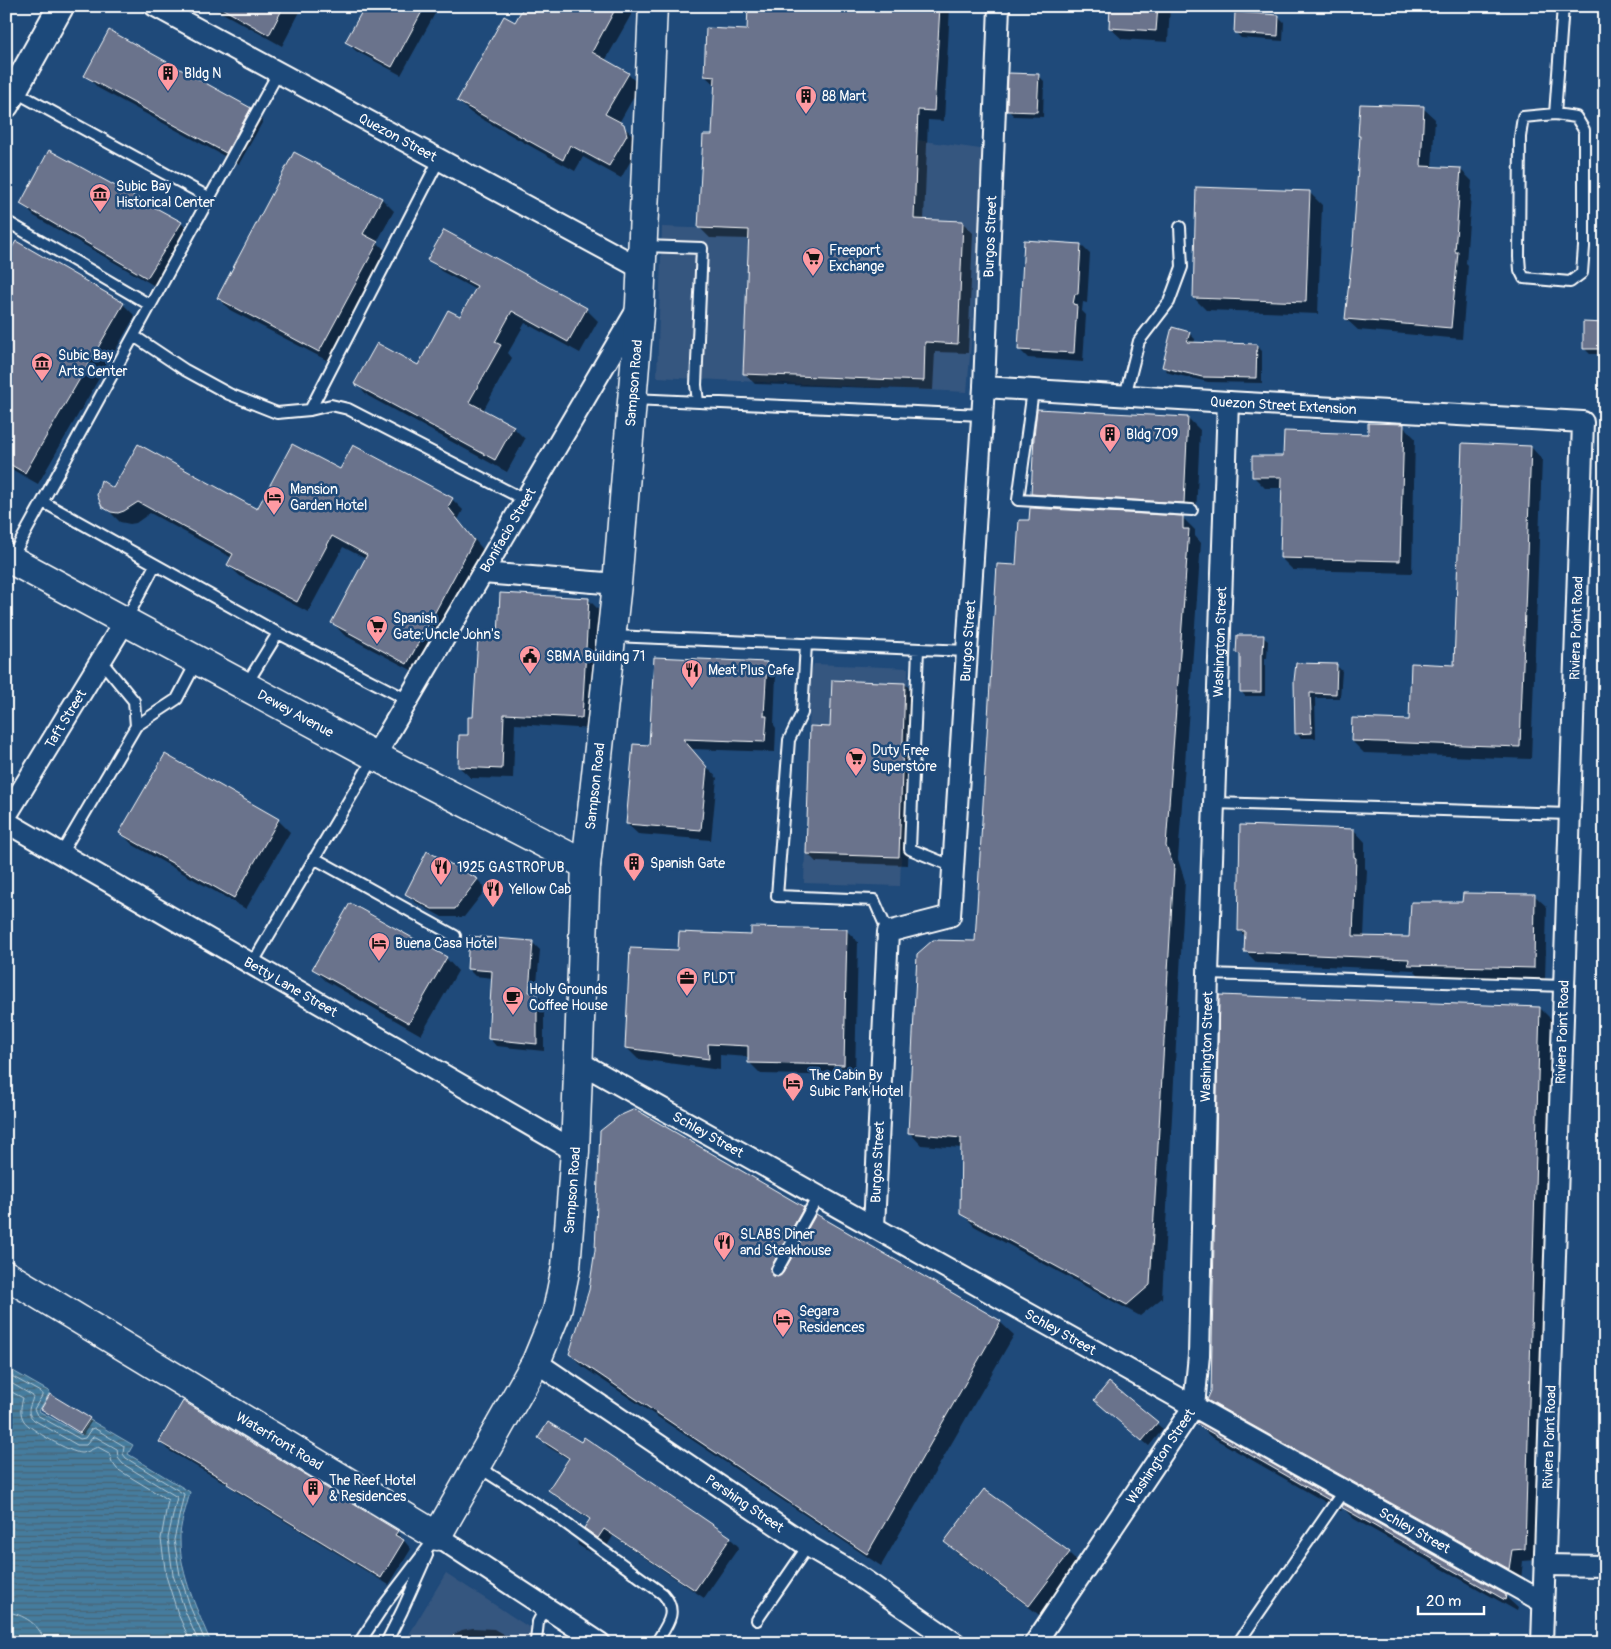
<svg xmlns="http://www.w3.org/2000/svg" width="1611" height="1649" viewBox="0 0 1611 1649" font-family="Pangolin,sans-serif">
	<defs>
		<pattern id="water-rules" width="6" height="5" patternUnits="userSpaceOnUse" patternTransform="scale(1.25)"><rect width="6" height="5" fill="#447c9e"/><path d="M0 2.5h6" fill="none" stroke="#486475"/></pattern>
	</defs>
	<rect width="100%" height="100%" fill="#1f4a7a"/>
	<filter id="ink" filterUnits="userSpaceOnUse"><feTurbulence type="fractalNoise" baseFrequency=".02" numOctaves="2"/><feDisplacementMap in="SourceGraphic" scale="10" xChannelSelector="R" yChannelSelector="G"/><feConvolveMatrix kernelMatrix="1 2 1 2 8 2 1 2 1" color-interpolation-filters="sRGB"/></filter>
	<g filter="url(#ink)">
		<!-- built -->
		<path fill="#36567f" d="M761,134L917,140L987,150L967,392L657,377L662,227L749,230V209Z
			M814,664L908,668L900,886L804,883L811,672Z
			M446,1573L553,1643H404Z"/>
		<!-- water -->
		<path fill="url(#water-rules)" stroke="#8fb0c5" d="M6,1367L50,1392L39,1411L81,1435L90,1420L133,1445L128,1454L190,1492C187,1506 179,1526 180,1540C180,1576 198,1611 211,1643H28L6,1630Z"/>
		<!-- shadow -->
		<path fill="#0007" d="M210,6H303L282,46Z
			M366,6H436L438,8L401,75L356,51L347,42Z
			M526,6H636L605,61L628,74L640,86L619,123L636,138L638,148L621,178L583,157L575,171L471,113L458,101L516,24Z
			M872,6H950L944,121L928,120L924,221L962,222L973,233L968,353L935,352L933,390L755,384L744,373L750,239L710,238L700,228L713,137L716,86L705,76L748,31Z
			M1111,6H1170L1168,42L1122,39L1110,28Z
			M1186,6H1219V8Z
			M1278,16L1284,22L1283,41L1241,38L1235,32Z
			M86,75L250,109L263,121L239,164L98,88Z
			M1038,75L1044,81L1043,117L1014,116L1008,110Z
			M1423,108L1435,119L1432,168L1460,169L1472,181L1466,263L1468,265L1462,339L1358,330L1346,319Z
			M1310,193L1322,205L1318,314L1206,310L1194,298Z
			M382,199L394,211L377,242L390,255L332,363L230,310L218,298Z
			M22,204L181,223L193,235L160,289L34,216Z
			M1081,245L1090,254L1087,303L1083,302L1082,311L1086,315L1083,362L1028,358L1019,349Z
			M429,259L586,309L598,321L580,353L525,323L508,353L512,358L483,411L513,427L525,439L507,472L368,396L356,383L418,366L461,318L476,290L441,271Z
			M6,260L123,304L135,316L38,484L6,466Z
			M1605,324V354H1590L1584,348Z
			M1189,333L1195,339L1194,344L1256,345L1262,351V383L1208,382L1169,373L1163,367Z
			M1188,418L1200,430L1196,514L1044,506L1032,493Z
			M1403,426L1415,438L1412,573L1293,570L1281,558L1283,488H1265L1253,476L1284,457Z
			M1531,447L1542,459L1531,759L1364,753L1352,741L1410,721L1455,666Z
			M340,471L452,499L463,510L458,520L485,552L419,674L344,635L333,623L366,559L343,547L308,612L240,576L228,565L232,558L150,513L136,523L130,524L120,522L108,510L114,490L257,511Z
			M1183,518L1195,530V536L1201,543L1178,859L1185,881L1162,1298L1140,1316L974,1226L962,1213V1148L921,1145L909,1132L976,942L1017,566Z
			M588,599L599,610L592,729L515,724L513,779L471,778L459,767L499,639Z
			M1263,637L1268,641L1267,658H1265V696H1245L1241,691V657L1238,653Z
			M766,663L776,674L774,725L776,728L775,752L691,749L717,778L711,840L638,834L627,824L650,747Z
			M1337,666L1342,671L1340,698H1315L1316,738H1301L1296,733L1295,681Z
			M905,684L914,693L908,865L816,862L807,853L831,728Z
			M278,820L290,832L246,909L133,845L121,833Z
			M1354,830L1365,842V868L1367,870L1364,937L1411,938L1463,903L1535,896L1547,907L1545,980L1421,977L1414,970L1257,963L1245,951L1246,937L1239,930Z
			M427,853L478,880L486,889L464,917H442L415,902L406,893Z
			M846,930L858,942L855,1076L761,1074L749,1062V1057L720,1055V1070L638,1059L626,1047L752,937Z
			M532,942L540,950L536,994L544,1002V1051L496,1046L489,1038L493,978L475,976L468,969Z
			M446,958L458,971L421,1035L326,981L314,969Z
			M1540,1008L1551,1019L1536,1560L1523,1561L1521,1580L1220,1411L1208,1400Z
			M804,1208L815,1219L1000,1322L1014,1335L881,1566L583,1367L570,1354Z
			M1110,1384L1163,1429L1149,1446L1095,1400Z
			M45,1411L89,1419L91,1422L83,1435Z
			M1198,1424L1330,1498L1342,1510L1341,1511L1210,1436Z
			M540,1438L581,1443L730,1538L739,1547L704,1598L613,1536L607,1546L594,1536L586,1528L591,1521L558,1498L549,1490L570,1460L548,1447Z
			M160,1442L397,1532L411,1549L389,1585L237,1492L230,1486L168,1450Z
			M985,1490L1069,1553L1081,1565L1042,1617L958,1554L946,1542Z
			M1342,1507L1505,1596L1518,1608L1517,1611L1354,1519Z
			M577,1541L589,1550L591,1553L578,1545Z
			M473,1628L494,1629L510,1638L516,1643H443L447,1638L462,1630Z"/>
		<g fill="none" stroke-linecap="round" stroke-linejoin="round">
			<!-- shore -->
			<path stroke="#b4cbd8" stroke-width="1" d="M6,1373L42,1393V1396L34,1409L37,1415L80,1439L85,1438L91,1429L94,1428L124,1446L123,1454L126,1458L184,1494L174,1540L180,1575L191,1609L206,1643
				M6,1380L33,1396C32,1405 24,1411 34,1420L77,1445H86L93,1437H96L117,1449L118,1458L123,1464L177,1497L168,1538L173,1575L185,1611L199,1643
				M6,1389L23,1398C21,1406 19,1413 24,1421C29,1429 71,1453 81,1453C88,1453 93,1448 98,1447L109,1453L112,1462L117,1469L168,1500L161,1539L166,1576L178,1614L191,1643
				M6,1612C22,1613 43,1626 44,1643"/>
		</g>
		<!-- building -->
		<path fill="#6b738c" stroke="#fff" d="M218,6H284L269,35Z
			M365,6H425L392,67L345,42Z
			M524,6H617L592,52L629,73L605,114L624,124L627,135L609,166L570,145L563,160L457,101L504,16L515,22Z
			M748,6H940L934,111L918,110L914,219L963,221L958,344L925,342L924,381L743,374L749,230L698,228L703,135H712L715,77L704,76L706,28L747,30Z
			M1110,6H1158L1156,31L1109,28Z
			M1235,12L1279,15L1278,36L1234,33Z
			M109,30L251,108L226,153L84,76Z
			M1008,73L1039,74L1037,112L1007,111Z
			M1360,104L1424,106L1421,166L1461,168L1455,252H1458L1451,328L1345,319L1353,244L1360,136H1358Z
			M49,150L182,222L147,278L20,204Z
			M294,152L382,198L363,234L378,242L319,352L217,298Z
			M1196,187L1310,191L1306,302L1193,298Z
			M444,230L587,308L568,342L512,311L495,342L501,345L469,402L514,426L495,460L354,384L377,343L418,365L448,310L460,316L477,286L427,260Z
			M1024,240L1081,244L1078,294H1075L1073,304L1077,305L1074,353L1018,350Z
			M16,241L124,303L25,473L6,462V258Z
			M1583,322L1605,323V349H1583Z
			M1172,327L1190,332L1187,342L1257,344L1256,378L1202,377L1162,367Z
			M1037,409L1188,417L1184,503L1031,494L1034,437Z
			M1368,423L1404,424L1400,561L1280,558L1282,477H1252V456H1283L1284,431L1368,434Z
			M1462,443L1531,446L1520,747L1351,741L1352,718L1409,720L1411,663L1454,665Z
			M138,444L257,509L292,444L340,469L353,445L453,498L448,507L474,540L407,664L331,623L367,555L332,536L297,602L227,565L233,554L138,502L124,511L118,513L111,512L102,507L97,495L101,480L113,488Z
			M1030,508L1183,516V529H1189L1166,846L1174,867L1150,1285L1127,1305L960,1214L961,1138L908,1133L917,954L933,940L975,941L997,564L1016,565L1019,520H1029Z
			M500,593L589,598L582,718L504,714L502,769L458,767L459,735H468V717H473L478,637L498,638Z
			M1237,635H1264L1263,654H1261V692H1240V654L1236,653Z
			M654,657L767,662L764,716H767L765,742L683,739L707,767L701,830L626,824L633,744L649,745Z
			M1296,663L1337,664L1336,694L1310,693L1312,733L1295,734L1294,681Z
			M832,680L905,683L899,857L806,854L810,726L830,727Z
			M165,754L279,819L234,898L119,833Z
			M1240,825L1354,829V857L1356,858L1353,936L1409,937L1411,902H1462L1463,893L1535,894L1534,968L1408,965L1409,959L1244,952L1245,931H1238Z
			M427,851L478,879L455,909H432L405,894Z
			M350,903L447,957L409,1023L312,969Z
			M751,927L847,929L844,1065L748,1063V1046L708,1044L709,1059L625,1048L630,948L678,950L679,932L751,935Z
			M469,936L533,941L529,992L537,993V1044L488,1039L492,971L467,969Z
			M1219,995L1540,1007L1525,1549L1512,1550L1509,1569L1207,1400L1211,1391Z
			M635,1109L804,1207L771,1267L770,1271L773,1276L778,1277L783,1273L816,1214L1001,1321L867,1554L569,1354L589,1290L595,1250L600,1131L619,1116Z
			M1109,1382L1158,1422L1142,1441L1094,1400Z
			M50,1394L90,1418L80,1433L41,1409Z
			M183,1401L398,1531L395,1535L404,1540L381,1578L227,1484L228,1482L159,1442Z
			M548,1422L581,1442L584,1437L731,1537L695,1590L604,1529L598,1538L584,1528L590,1519L548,1490L569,1458L538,1438Z
			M1198,1422L1331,1497L1329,1500L1196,1424Z
			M984,1489L1070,1552L1029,1606L944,1542Z
			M1343,1504L1506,1595L1505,1600L1341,1507Z"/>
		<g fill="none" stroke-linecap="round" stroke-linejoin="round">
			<!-- service casing -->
			<g stroke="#fff" stroke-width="14">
				<path id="service" d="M14,91L210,198
					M1555,114L1576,117L1584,130V247L1582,273L1570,282L1524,278L1520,270L1519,257L1520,137L1523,117L1555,114L1563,6
					M6,221L150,305
					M644,246L702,248L696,385L698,402
					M134,336L185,370L229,394L277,413L310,410L331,405L348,409L525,500
					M1033,390L1018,500L1192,510
					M1125,396L1139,341L1169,302L1182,267L1180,227
					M633,399L982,415
					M310,410L439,160
					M43,502L278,633L408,700
					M11,559L278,73
					M126,620L155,565
					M613,636L967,651
					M806,644L802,713L789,740L777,896L874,900L888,932
					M918,649L910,849L954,867
					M246,685L278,633
					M136,726L177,699L197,661
					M1214,803L1570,814
					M61,854L136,726L134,701L101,661
					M314,858L455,936
					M252,964L375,756
					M1208,974L1564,986
					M777,1270L818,1196
					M477,1466L557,1517L663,1594C679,1612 667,1625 656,1643
					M757,1620L808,1546
					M359,1643L385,1604L436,1537
					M386,1643L402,1611L427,1555
					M537,1643L536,1641L538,1622L546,1607
					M1238,1643L1344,1490"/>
			</g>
			<!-- minor casing -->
			<g stroke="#fff" stroke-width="24">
				<g id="minor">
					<path id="s1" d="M155,6L642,269"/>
					<path id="s2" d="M984,387L1228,402L1583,422L1542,1643"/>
					<path d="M483,573L617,584"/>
					<path id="s3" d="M375,756L638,308"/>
					<path id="s4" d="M6,816L125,621"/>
					<path id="s5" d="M6,822L575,1151"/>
					<path id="s6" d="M579,1062L1543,1602"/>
					<path id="s7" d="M874,1227L888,932L950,916L984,387L999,6"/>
					<path id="s8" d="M536,1362L808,1546L857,1575L955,1643"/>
					<path d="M437,1536L600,1643"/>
					<path d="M1545,1565L1605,1566"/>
					<path id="s9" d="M1035,1643L1194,1406L1199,1355L1208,974L1228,402"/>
				</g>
			</g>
			<!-- tertiary casing -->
			<g stroke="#fff" stroke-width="29">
				<path id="tertiary" d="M6,105L61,6"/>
			</g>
			<!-- secondary casing -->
			<g stroke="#fff" stroke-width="31">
				<g id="secondary">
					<path id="s10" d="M6,557L375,756L586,865"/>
					<path id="s11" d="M6,1275L437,1536L536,1362L557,1311L566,1267L575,1151L586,865L617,584L640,304L653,6"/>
				</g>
			</g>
			<!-- service -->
			<use href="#service" stroke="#1f4a7a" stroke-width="10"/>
			<!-- minor -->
			<use href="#minor" stroke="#1f4a7a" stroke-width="20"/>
			<!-- tertiary -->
			<use href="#tertiary" stroke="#1f4a7a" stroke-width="25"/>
			<!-- secondary -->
			<use href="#secondary" stroke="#1f4a7a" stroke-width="28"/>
		</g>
	</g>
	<!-- icons -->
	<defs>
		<g id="building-pin" transform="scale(1.125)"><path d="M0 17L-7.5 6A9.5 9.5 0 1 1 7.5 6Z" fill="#ff9aa2" stroke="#1f4a7a"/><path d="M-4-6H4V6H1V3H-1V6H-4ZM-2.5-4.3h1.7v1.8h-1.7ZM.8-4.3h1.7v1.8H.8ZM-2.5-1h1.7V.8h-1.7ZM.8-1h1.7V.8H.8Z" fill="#111"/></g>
		<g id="museum-pin" transform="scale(1.125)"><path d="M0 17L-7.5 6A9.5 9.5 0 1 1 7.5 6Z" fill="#ff9aa2" stroke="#1f4a7a"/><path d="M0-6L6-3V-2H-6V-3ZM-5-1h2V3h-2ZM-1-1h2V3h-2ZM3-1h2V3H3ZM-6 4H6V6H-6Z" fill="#111"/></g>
		<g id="supermarket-pin" transform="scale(1.125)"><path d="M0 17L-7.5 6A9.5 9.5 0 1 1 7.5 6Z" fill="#ff9aa2" stroke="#1f4a7a"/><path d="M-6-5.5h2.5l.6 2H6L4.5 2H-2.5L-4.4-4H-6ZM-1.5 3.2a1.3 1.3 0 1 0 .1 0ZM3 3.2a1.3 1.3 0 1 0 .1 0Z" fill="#111"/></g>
		<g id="hotel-pin" transform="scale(1.125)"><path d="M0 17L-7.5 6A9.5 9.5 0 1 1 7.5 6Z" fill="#ff9aa2" stroke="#1f4a7a"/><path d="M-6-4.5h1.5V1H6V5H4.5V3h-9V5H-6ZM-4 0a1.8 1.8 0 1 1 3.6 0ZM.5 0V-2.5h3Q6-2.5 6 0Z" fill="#111"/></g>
		<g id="civic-pin" transform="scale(1.125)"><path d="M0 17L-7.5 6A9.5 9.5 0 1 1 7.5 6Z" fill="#ff9aa2" stroke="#1f4a7a"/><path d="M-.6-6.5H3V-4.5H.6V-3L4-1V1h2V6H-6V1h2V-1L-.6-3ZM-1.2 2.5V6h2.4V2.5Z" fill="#111"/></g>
		<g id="restaurant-pin" transform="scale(1.125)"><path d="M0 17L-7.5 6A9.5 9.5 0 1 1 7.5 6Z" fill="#ff9aa2" stroke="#1f4a7a"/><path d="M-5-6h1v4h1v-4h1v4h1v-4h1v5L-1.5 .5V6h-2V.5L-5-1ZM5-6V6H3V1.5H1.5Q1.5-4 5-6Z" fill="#111"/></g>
		<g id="office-pin" transform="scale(1.125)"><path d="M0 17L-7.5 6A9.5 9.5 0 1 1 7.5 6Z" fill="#ff9aa2" stroke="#1f4a7a"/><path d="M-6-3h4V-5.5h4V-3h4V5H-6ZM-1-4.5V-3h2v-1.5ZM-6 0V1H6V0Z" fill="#111"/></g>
		<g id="cafe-pin" transform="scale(1.125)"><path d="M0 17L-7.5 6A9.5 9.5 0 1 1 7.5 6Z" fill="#ff9aa2" stroke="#1f4a7a"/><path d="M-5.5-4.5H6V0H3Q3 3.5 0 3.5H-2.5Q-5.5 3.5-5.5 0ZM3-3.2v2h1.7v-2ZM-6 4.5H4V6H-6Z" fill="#111"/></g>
	</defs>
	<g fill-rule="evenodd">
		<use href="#building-pin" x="168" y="73"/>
		<use href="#building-pin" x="806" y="96"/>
		<use href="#museum-pin" x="100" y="194"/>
		<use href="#supermarket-pin" x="813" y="258"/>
		<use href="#museum-pin" x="42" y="363"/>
		<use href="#building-pin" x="1110" y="434"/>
		<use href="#hotel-pin" x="274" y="497"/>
		<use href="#supermarket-pin" x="377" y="626"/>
		<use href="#civic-pin" x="530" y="656"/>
		<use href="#restaurant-pin" x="692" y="670"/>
		<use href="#supermarket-pin" x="856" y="758"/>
		<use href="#building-pin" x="634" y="863"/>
		<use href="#restaurant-pin" x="441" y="867"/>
		<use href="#restaurant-pin" x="493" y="889"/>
		<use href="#hotel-pin" x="379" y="943"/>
		<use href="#office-pin" x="687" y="978"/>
		<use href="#cafe-pin" x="513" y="997"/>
		<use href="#hotel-pin" x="793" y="1083"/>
		<use href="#restaurant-pin" x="724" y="1242"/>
		<use href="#hotel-pin" x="783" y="1319"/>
		<use href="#building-pin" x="313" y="1488"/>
	</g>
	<g text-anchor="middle" stroke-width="5" stroke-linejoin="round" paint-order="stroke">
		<!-- poi labels -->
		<g font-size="14" fill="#fff" stroke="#1f4a7a" text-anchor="start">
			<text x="184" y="78">Bldg N</text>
			<text x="822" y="101">88 Mart</text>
			<text x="116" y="191">Subic Bay<tspan x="116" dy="16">Historical Center</tspan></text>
			<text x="829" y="255">Freeport<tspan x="829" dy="16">Exchange</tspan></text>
			<text x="58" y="360">Subic Bay<tspan x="58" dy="16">Arts Center</tspan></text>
			<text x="1126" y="439">Bldg 709</text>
			<text x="290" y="494">Mansion<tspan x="290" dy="16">Garden Hotel</tspan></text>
			<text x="393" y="623">Spanish<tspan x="393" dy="16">Gate;Uncle John's</tspan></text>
			<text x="546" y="661">SBMA Building 71</text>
			<text x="708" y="675">Meat Plus Cafe</text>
			<text x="872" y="755">Duty Free<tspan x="872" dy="16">Superstore</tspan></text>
			<text x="650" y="868">Spanish Gate</text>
			<text x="457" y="872">1925 GASTROPUB</text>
			<text x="509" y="894">Yellow Cab</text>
			<text x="395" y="948">Buena Casa Hotel</text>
			<text x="703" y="983">PLDT</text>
			<text x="529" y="994">Holy Grounds<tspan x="529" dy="16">Coffee House</tspan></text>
			<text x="809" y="1080">The Cabin By<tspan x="809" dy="16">Subic Park Hotel</tspan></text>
			<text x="740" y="1239">SLABS Diner<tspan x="740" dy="16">and Steakhouse</tspan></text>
			<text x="799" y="1316">Segara<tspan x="799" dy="16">Residences</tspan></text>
			<text x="329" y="1485">The Reef Hotel<tspan x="329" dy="16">&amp; Residences</tspan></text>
		</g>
		<!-- street labels -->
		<g font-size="14" fill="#fff" stroke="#1f4a7a">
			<text dy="5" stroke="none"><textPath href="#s1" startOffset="276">Quezon Street</textPath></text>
			<text dy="5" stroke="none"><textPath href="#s7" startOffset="1040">Burgos Street</textPath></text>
			<text dy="5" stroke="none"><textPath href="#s11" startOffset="1691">Sampson Road</textPath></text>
			<text dy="5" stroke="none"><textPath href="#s2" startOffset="300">Quezon Street Extension</textPath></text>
			<text dy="5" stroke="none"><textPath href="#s3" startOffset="262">Bonifacio Street</textPath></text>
			<text transform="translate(1576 628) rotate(-88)" y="5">Riviera Point Road</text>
			<text dy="5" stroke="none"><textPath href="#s7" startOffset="635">Burgos Street</textPath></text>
			<text dy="5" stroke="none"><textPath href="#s9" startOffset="1050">Washington Street</textPath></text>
			<text dy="5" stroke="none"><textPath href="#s10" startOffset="329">Dewey Avenue</textPath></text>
			<text dy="5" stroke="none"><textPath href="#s4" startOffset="114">Taft Street</textPath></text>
			<text dy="5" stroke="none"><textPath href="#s11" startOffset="1286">Sampson Road</textPath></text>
			<text dy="5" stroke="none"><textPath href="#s5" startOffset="329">Betty Lane Street</textPath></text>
			<text transform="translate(1562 1032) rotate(-88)" y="5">Riviera Point Road</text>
			<text dy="5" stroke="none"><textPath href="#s9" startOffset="645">Washington Street</textPath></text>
			<text dy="5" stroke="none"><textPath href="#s6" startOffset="148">Schley Street</textPath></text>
			<text dy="5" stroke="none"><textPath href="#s7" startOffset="65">Burgos Street</textPath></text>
			<text dy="5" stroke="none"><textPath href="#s11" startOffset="881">Sampson Road</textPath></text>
			<text dy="5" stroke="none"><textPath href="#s6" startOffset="552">Schley Street</textPath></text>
			<text transform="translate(1549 1437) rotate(-88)" y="5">Riviera Point Road</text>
			<text dy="5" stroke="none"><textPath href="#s11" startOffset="320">Waterfront Road</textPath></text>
			<text dy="5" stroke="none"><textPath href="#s9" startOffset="225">Washington Street</textPath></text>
			<text dy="5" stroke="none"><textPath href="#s8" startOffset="252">Pershing Street</textPath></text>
			<text dy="5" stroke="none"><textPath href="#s6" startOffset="958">Schley Street</textPath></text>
		</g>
	</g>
	<!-- margin -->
	<rect width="1611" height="1649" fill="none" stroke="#1f4a7a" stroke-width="25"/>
	<rect x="12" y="12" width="1586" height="1624" fill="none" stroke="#fff" stroke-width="2" filter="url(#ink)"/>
	<!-- scale -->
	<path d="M1418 1606v8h66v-8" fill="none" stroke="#ffffff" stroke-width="2.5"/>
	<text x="1426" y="1606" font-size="15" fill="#ffffff" stroke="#1f4a7a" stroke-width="4" paint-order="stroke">20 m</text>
</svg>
